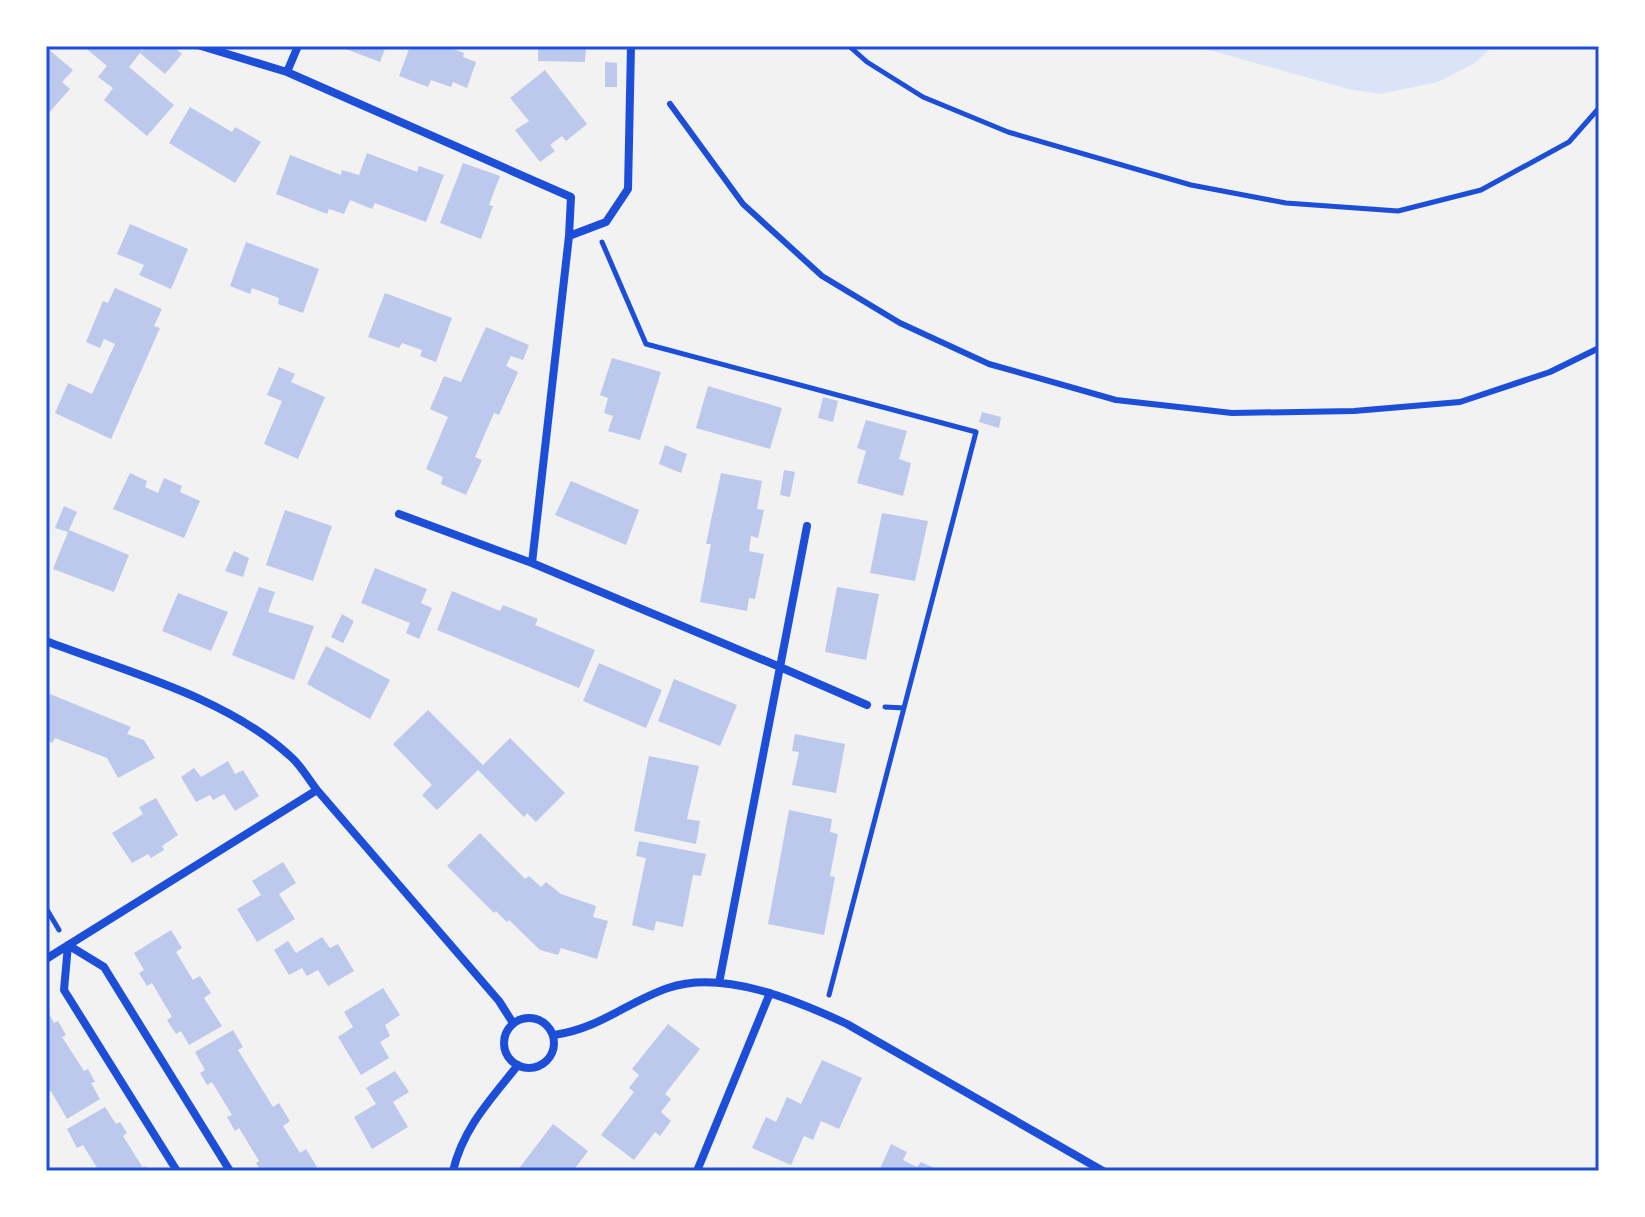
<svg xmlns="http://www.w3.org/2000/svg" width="1645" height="1217" viewBox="0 0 1645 1217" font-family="'IBM Plex Serif',serif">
	<rect width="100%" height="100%" fill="#f2f2f2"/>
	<!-- green -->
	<path fill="#dbe4f7" d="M1195,46H1493L1475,63L1438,82L1380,94L1348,89Z"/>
	<!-- building -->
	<path fill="#bdc9ec" d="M83,46H136L142,51L146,46H173L182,54L165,74L140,53L129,67L174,105L147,136L104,100L113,88L98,77L107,66Z
		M338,46H386L380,62Z
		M410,46H445L464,53L463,57L476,62L467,88L453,82L451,87L431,80L428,87L399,76Z
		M538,46H586L585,62L538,61Z
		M46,47L73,70L62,82L70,89L46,116Z
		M605,62L617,63V87H605Z
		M545,70L587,124L566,141L562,136L550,145L555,151L540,162L515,130L529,121L510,98Z
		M190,107L232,132L235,127L261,142L235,183L169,143Z
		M367,153L417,172L419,166L444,175L426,222L375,203L372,209L350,200L344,214L329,209L327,214L276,194L290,155L341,175L342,170L359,175Z
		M463,163L500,176L489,205L493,206L481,239L440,223Z
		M130,224L188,249L171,289L139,275L144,265L117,254Z
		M246,242L319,269L303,313L278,304L279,298L252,288L250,294L230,286Z
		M115,288L162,309L154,326L160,328L111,439L55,413L68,383L92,394L115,344L104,339L100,348L86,342L103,301L108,303Z
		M385,293L452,318L436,362L420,356L422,350L402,343L399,348L368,337Z
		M486,327L529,345L523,360L511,356L506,366L518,372L499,415L494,413L475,457L482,460L466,495L441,484L443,477L426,469L448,417L430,409L444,376L461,382Z
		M612,358L661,372L640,440L608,431L613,416L604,413L608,398L600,395Z
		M279,367L295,374L291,382L325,397L298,459L264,444L282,401L267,395Z
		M708,386L782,408L770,449L696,428Z
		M823,397L838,401L833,422L818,418Z
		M982,412L1001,417L999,428L979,422Z
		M866,420L907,431L899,459L911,463L903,496L857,483L866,451L857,448Z
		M665,445L687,454L681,473L659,464Z
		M784,470L795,472L790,497L780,495Z
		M130,473L147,481L145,487L158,493L164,478L182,486L180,492L200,501L184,538L113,509Z
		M721,473L762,481L757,509L764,510L758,538L751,536L749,551L764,554L755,599L749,598L747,611L700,602L711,544H706Z
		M571,481L639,510L626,545L555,515Z
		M64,506L77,512L69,530L129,555L114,592L53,569L68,532L55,528Z
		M285,510L332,526L313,581L266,565Z
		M882,513L928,521L915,581L870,573Z
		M234,551L249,558L243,577L225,571Z
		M375,568L427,589L421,603L432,608L419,639L406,633L410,623L361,603Z
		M259,587L275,592L268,612L314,626L294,680L232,655Z
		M837,587L879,594L866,660L825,652Z
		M452,591L500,611L503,605L538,619L535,625L595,650L579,688L437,630Z
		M178,593L228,612L211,651L162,631Z
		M342,614L354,621L343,643L331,637Z
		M326,646L390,680L370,719L307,684Z
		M599,663L662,690L646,728L583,701Z
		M674,679L737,705L720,746L658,721Z
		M50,694L131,727L127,734L144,740L155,758L118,778L107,758L55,738L52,743L46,740V704Z
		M428,710L483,765L510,738L565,793L536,822L527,813L524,817L478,770L437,810L422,795L432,785L393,744Z
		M795,734L845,744L836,793L792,785L799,752L792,751Z
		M649,756L699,766L687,819L700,821L696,844L634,831Z
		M228,761L235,774L243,770L259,796L235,811L224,794L213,800L210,795L196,802L181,777L194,768L201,777Z
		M156,798L178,835L162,846L164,850L151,858L148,854L132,863L112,833L143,814L139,807Z
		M789,810L832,819L830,832L838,834L830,876L835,877L824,935L768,924Z
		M480,833L525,879L529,876L541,887L546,882L561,894L596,906L593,917L608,921L597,959L561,948L558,955L540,950L509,920L507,922L496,911L494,913L447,866Z
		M639,841L706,854L701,876L693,875L683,927L656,921L654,931L632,925L646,858L636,856Z
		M283,862L296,883L279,894L295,919L257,942L237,909L261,895L252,881Z
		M171,930L182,948L176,952L193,980L200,976L211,993L204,998L222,1026L189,1045L181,1031L176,1034L167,1020L172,1017L152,983L147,986L139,973L144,970L134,953Z
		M322,937L330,948L338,944L354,971L328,986L318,970L307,976L302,968L289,975L274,950L288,941L296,953Z
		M383,988L400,1015L385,1025L390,1036L380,1042L389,1058L361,1075L338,1037L353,1027L344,1012Z
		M46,1009L54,1023L58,1021L66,1035L62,1037L84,1071L88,1069L95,1082L91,1083L100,1099L67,1119L51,1091L46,1093Z
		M668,1024L700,1049L665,1094L671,1099L661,1112L671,1121L660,1136L655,1132L634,1160L601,1135L634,1092L629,1088L639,1075L632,1069Z
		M233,1030L243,1047L238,1050L273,1107L279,1103L290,1121L283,1126L300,1153L306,1149L317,1167L311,1171H261L256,1163L259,1161L239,1128L235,1131L227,1117L232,1115L212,1082L207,1085L200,1073L205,1070L195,1052Z
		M822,1060L862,1078L839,1129L821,1121L813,1140L804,1136L791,1165L752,1148L766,1117L776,1122L787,1097L801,1104Z
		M395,1071L409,1092L393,1102L408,1127L372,1149L354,1117L376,1104L366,1088Z
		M105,1107L116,1124L120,1122L127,1133L123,1136L143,1168L146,1166L149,1171H99L83,1145L77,1148L67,1129Z
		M553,1124L588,1151L573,1171H517Z
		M891,1144L907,1152L903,1160L917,1167L921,1162L941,1171H879Z"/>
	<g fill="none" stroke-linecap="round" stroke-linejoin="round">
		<!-- path -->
		<path stroke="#1d4ed8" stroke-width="5" d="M849,46L867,62L923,97L1008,132L1191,185L1286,203L1398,211L1481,190L1569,142L1599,108
			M602,242L646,344L976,432L829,995
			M885,707L904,708
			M46,908L59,930"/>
		<!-- service -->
		<path stroke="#1d4ed8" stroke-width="6" d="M670,104L743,204L822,276L900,323L989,364L1116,400L1232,413L1354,411L1460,402L1550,372L1599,348"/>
		<!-- minor -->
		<path stroke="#1d4ed8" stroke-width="8" d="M201,46L287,72L571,197L569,236
			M631,46L628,189L606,222L569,236L532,563L780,667L719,983
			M287,72L298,46
			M399,514L532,563
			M807,526L780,667L867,705
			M46,641C127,672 226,697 290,756C301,765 308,779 317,790L499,1001L513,1023
			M46,959L317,790
			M504 1043a25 25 0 1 1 50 0a25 25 0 1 1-50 0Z
			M554,1035C599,1029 627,1002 668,988C723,969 798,1001 847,1024L1103,1171
			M177,1171L64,990L68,945L104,967L230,1171
			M453,1171C463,1128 491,1099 518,1065
			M697,1171L770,993"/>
	</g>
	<!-- border -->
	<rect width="1645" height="1217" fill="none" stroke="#ffffff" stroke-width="96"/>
	<rect x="48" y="48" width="1549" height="1121" fill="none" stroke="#1d4ed8" stroke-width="3"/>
</svg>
